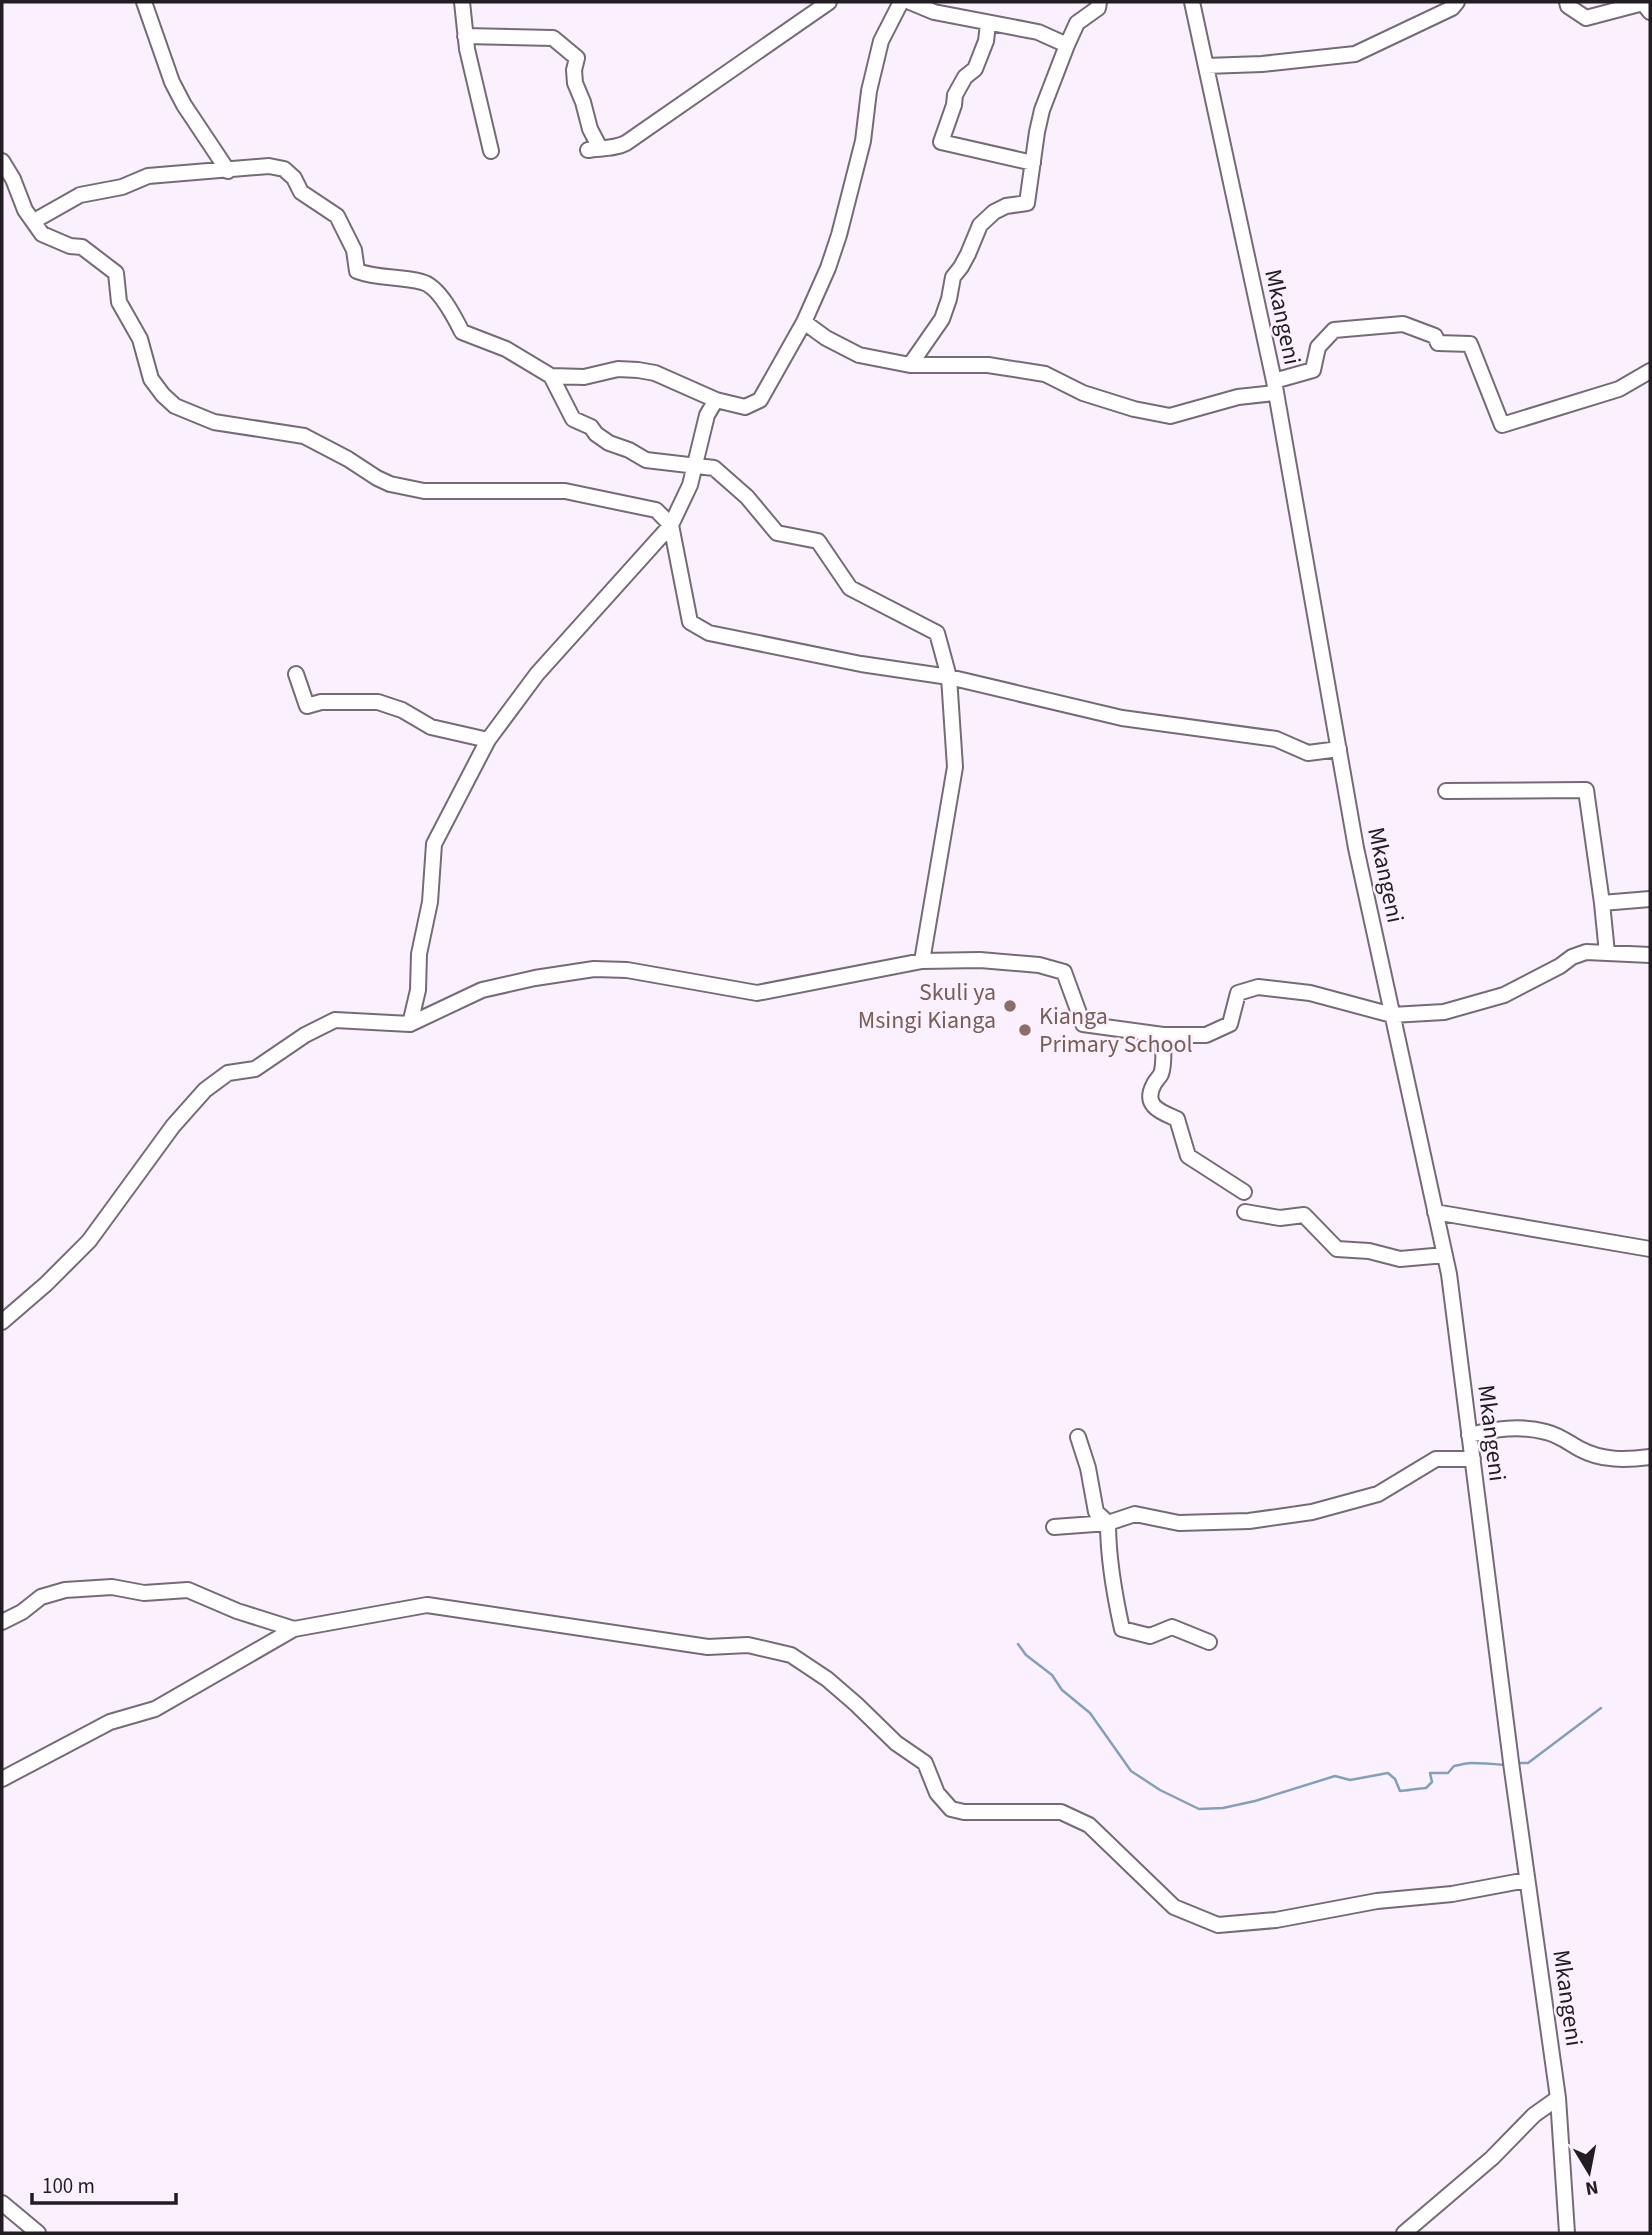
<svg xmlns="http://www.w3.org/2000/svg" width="1652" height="2235" viewBox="0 0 1652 2235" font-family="'Source Sans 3',sans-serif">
	<rect width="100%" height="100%" fill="#fbf0fd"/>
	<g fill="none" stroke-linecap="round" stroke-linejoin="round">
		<!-- stream -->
		<path stroke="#81a1bb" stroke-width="2.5" d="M1018,1644L1026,1655L1052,1675L1062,1690L1090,1713L1131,1771L1160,1790L1199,1809L1223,1808L1255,1801L1335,1776L1350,1780L1388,1773L1395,1779L1400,1791C1407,1791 1418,1788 1426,1788L1432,1782L1430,1773H1448L1454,1766C1460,1765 1465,1763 1471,1763C1482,1763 1494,1764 1505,1765
			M1515,1763H1528L1601,1708"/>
		<!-- minor casing -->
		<g stroke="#756b76" stroke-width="18">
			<path id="minor" d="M144,2L172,82L184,105L228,171
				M462,2L467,49L491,151
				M910,2L934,12L1038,32L1067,45L1042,110L1037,132L1027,203L1006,206L994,212L980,225L968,254L961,267L953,277L949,299L942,319L910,365
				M1192,2L1274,381L1356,848L1449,1274L1512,1770L1558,2098L1567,2233
				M1567,2L1568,6L1586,18L1643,3L1650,12
				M988,24L986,41L975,69L965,77L955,95L954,105L941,142L1033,163
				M465,36L553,38L577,58L574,70L575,83L583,102L590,129L600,148
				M1067,45L1077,23L1098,8L1099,2
				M1206,66L1262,64L1355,54L1452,8L1457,2
				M588,150C601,148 615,149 626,143L829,2
				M2,161L13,179L25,210L42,234L70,246L82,247L116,273L119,302L140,339L151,379L163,395L175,406L214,422L304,436L348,459L377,478L390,484L424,491H565L656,510L671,525L690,622L709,633L861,664L949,677L1122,718L1276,739L1308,753L1339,749
				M34,221L80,195L122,187L148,176L269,166L284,169L294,178L301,192L337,216L354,250L357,271C378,279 400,276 422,282C439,286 455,318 462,332L506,349L551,376L584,377L618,369L638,370L655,373L716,400L745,407L760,400L804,322L828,268L839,235L863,141L869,91L881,41L901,2
				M804,322L826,338L859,355L910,365H988L1045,374L1083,393L1134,409L1170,416L1238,397L1275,393
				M551,376L573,419L591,427L596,434L609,443L629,450L646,460L714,468L747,497L777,533L818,541L850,588L937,633L949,677L955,767L922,961
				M1274,381L1313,370L1318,347L1334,330L1403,324L1435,336L1438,343L1470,344L1502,425L1619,389L1650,371
				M296,674L307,706L321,702H378L402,710L431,727L488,740L537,674L671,525L690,485L707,415L716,400
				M1446,791L1586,790L1602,903
				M1607,953L1602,903L1650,899
				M410,1024L418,990L419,954L430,902L434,844L488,740
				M1163,1035C1163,1046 1165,1064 1161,1074C1159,1078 1156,1080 1154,1084C1142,1106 1161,1112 1177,1119L1188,1156L1244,1192
				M1245,1212L1280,1218L1304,1215L1337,1249L1369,1251L1400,1259L1445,1255
				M1435,1212L1650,1249
				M2,1322L46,1284L89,1241L173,1126L205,1090L228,1073L255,1069L305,1035L335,1020L410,1024L482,990L535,978L594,969L627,970L757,993L922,961L980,960L1039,965L1064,972L1083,1024L1163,1035H1206L1230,1024L1238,993L1258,987L1310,993L1392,1015L1444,1012L1504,995L1560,966L1572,957L1586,952L1650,955
				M1469,1435C1495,1429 1520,1425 1546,1432C1559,1435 1569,1443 1580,1449C1602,1461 1626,1460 1650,1457
				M1078,1437L1088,1468L1096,1512L1108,1523C1108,1559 1114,1593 1122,1629L1150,1636L1172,1627L1209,1642
				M1054,1527L1108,1523L1135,1514L1179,1523L1249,1521L1312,1512L1378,1494L1436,1459H1473
				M2,1622L22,1612L41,1597L65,1590L112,1587L144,1593L188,1590L237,1611L294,1629
				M2,1779L110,1722L155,1709L294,1629L427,1605L708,1647L748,1645L791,1655L827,1679L856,1704L896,1743L925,1763L937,1793L951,1809L964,1812H1061L1089,1825L1174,1907L1218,1925L1276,1920L1377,1901L1452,1894L1527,1880
				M2,2203L38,2233
				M1404,2233L1492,2158L1534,2115L1558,2098"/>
		</g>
		<!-- minor -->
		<use href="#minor" stroke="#fff" stroke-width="14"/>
	</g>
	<!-- markers -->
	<g fill="#8d6e63" stroke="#fbf0fd" stroke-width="2.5">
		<circle cx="1010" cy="1006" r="7"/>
		<circle cx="1025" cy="1030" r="7"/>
	</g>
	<g text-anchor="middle" stroke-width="5" stroke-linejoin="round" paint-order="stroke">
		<!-- street labels -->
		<g font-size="24" fill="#211d22" stroke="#fbf0fd">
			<text transform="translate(1283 317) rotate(78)" y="8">Mkangeni</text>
			<text transform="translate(1386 875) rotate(78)" y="8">Mkangeni</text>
			<text transform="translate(1492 1433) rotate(83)" y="8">Mkangeni</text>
			<text transform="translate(1568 1998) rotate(82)" y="8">Mkangeni</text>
		</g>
		<!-- education labels -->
		<g font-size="24" fill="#785e54" stroke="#fbf0fd" text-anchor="end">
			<text x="996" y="1000">Skuli ya<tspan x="996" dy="28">Msingi Kianga</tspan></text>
			<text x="1039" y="1024" text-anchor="start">Kianga<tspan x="1039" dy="28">Primary School</tspan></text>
		</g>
	</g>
	<!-- border -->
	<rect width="1652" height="2235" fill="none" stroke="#211d22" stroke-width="7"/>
	<!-- north arrow -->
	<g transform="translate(1589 2172) rotate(170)" stroke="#fbf0fd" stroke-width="5" paint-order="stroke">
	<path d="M0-5L12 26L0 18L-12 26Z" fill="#211d22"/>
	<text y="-10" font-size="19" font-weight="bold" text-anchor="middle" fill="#211d22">N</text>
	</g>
	<!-- scale -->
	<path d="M32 2193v10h144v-10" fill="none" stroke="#211d22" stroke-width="3.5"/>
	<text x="42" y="2193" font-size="21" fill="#211d22" stroke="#fbf0fd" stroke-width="5" paint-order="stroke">100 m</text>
</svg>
